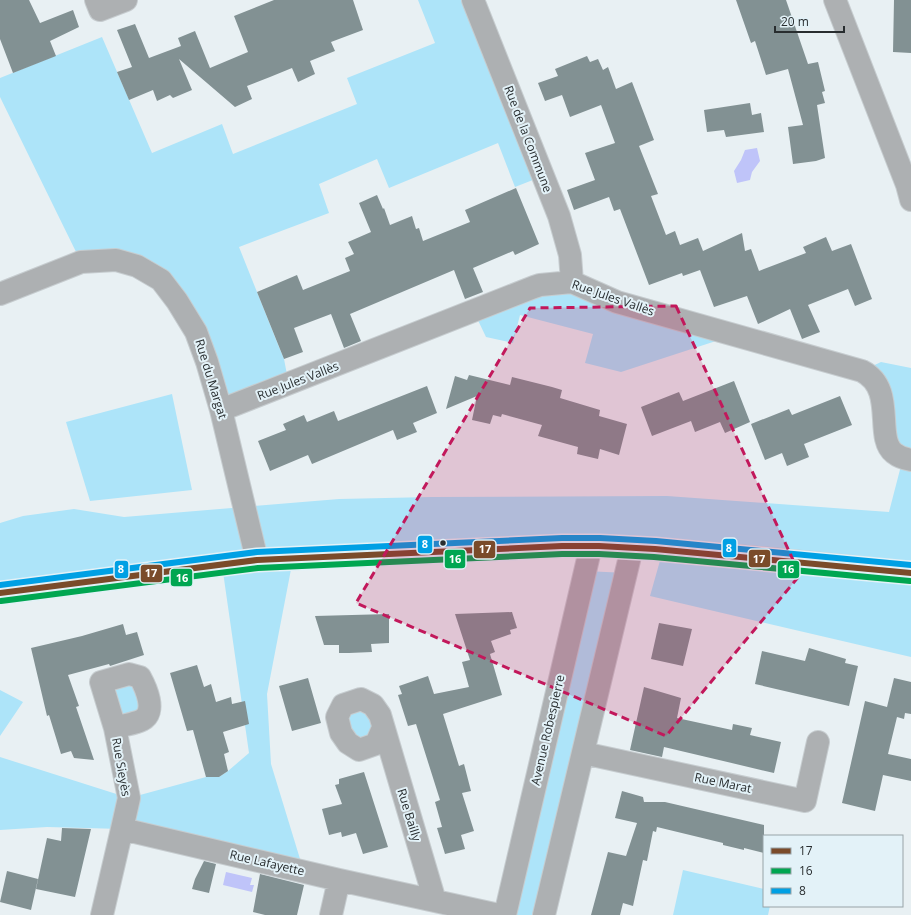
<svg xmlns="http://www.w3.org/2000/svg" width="911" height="915" viewBox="0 0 911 915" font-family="'Open Sans',sans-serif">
	<rect width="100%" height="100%" fill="#e8f0f3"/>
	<!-- green -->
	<path fill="#ade4f9" d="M418,0H473L543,176L515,187L498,143L389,188L377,159L319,184L329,213L239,247L279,347L284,359L289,385L221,410L161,280L81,262L0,97V78L102,37L152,153L222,124L233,154L357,104L347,78L435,43Z
		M572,282L719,340L621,372L585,363L593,334L520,315L513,343L486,337L474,312Z
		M881,362L911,368V657L650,596L663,550L293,559L267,694L271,764L304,872L122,829L47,827L0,830V757L129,798L206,777H219L228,771L249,753L222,565L0,593V523L23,516L74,509L124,517L339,499L431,497L667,496L889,512L903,458L862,371Z
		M172,394L192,490L90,501L66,422Z
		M586,571L626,573L545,915H505Z
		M129,674L150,702L115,728L101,682Z
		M0,690L23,702L0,736Z
		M343,705L374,707L376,744L348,743Z
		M683,870L764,889V906H770L768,915H673Z"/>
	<!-- water -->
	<path fill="#bfc4f9" d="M757,148L760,161L752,172L750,180L737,183L734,171L741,160L745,150Z
		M226,872L252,878L250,885H254L252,892L223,885Z"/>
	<!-- building -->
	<path fill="#829193" d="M0,0H29L40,23L73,10L79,27L50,41L56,56L13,73L0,39Z
		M274,0H353L363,30L331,42L335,51L310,61L315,74L298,82L292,68L270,77L247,86L252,99L235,107L179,59L192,90L173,98L170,95L157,101L153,90L129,100L117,72L132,67L117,30L135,24L149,58L181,46L178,38L195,31L210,68L248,52L234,16Z
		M736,0H786L808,64L818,62L825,91L822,92L825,103L817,105L825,158L816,161L793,164L788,127L803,125L788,69L766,75L755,41L751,43Z
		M894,0H911V53L893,52Z
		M587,56L590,62L598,59L603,70L608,67L616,89L632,82L654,140L639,146L658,194L651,196L666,235L675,231L680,245L698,238L703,251L742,233L745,251L751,249L759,271L806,253L803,247L826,237L832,251L851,244L872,299L855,306L848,289L808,305L820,332L802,339L790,309L758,324L747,296L714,307L700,270L683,276L682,273L649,285L620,209L614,211L609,197L574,210L567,190L595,180L585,153L615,143L601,105L570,117L562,95L545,101L538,83L558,76L555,69Z
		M750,103L752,115L761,113L764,132L726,137L724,130L707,132L704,110Z
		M516,188L539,244L515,255L513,251L473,268L483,292L465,299L454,270L350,314L361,341L344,348L331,314L294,328L303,352L284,359L257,292L297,275L303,290L350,271L345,258L354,254L348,242L371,232L359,203L377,195L383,209L384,208L390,225L412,216L416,229L419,228L423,241L470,222L465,210Z
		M469,375L510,385L512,377L552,387L562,390L560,398L600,410L599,416L627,424L619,455L600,449L598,459L577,454L578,447L538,436L542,425L502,414L501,417L493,415L490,424L472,420L477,396L446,409L455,376L467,380Z
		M734,381L750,422L725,433L720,422L695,432L691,421L652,436L641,407L679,392L683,401Z
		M427,386L437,413L413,423L417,432L397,440L393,430L312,464L308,455L270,471L258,441L286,430L283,424L304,415L307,422L334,411L338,421Z
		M840,396L852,425L804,444L809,457L787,466L782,453L765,460L751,424L789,409L792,415Z
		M512,612L517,628L510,630L511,634L491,641L495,652L490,654L502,695L443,714L459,766L464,764L471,791L462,793L474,831L461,835L465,849L445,854L437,828L442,827L435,802L440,800L416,724L408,726L398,695L402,694L399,686L428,676L434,694L469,687L462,662L470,660L455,614Z
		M389,614V643L371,644L372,652L349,653H339V645H324L315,616Z
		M659,623L692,629L683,666L651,659Z
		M123,624L126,635L137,632L144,655L110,666L109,664L68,675L79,706L76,707L94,760L74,758L71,751L61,754L49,715L47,716L31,648L82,636Z
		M809,648L846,659L845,663L858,666L849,706L755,684L762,651L805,661Z
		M197,665L204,687L211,684L216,702L231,697L232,704L245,701L249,724L223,732L229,752L224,754L228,771L219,777H206L193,730L187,731L170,673Z
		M308,678L321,723L292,731L279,686Z
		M894,678L911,682V714L905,713L904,719L897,717L888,754L911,759V781L883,775L875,811L842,803L865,701L887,707Z
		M644,687L681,698L677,718L732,730L733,724L752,728L750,735L781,742L774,773L664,747L662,757L630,750Z
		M364,772L388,847L363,854L356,833L342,837L341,832L329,835L322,809L342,804L335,785L339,784V779Z
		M622,791L643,797L644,802H665L764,825V853L744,848V850L723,845V843L657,827L656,832L653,831L647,861L643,860L633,906L623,903L620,915H591L608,852L626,856L637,823L615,818Z
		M62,828L91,829L75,897L36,889L47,838L61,841Z
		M204,861L216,864L209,893L192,889L195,879Z
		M7,871L38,879L31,910L0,902Z
		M260,874L304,885L297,915H265L253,912Z"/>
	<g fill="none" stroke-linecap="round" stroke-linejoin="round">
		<!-- minor casing -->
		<g stroke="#c6cccf" stroke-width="24">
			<path id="minor" d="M96,0L100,10L126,0
				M473,0L559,216L570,255L572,282
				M0,294L81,262L116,260L137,266L161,280L177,301L196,332L207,362L221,410L257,560
				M221,410L534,287L540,285L572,282L617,302L862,371C897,389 874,437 894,453C899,457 905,459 911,460
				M115,728C123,725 134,724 142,720C157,712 146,688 140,677L129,674L101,682L115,728L129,798L122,829
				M383,728L376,744L359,750L348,743L341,733L337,717L343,705L361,699L373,705L380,715L435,901
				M583,753L805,801L818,742
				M102,915L122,829L339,880L499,915
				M331,915L339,880
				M505,915L591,546
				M544,915L632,548"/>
		</g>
		<!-- tertiary casing -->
		<g stroke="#c6cccf" stroke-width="24">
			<path id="tertiary" d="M835,0L907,185L911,200"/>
		</g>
		<!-- secondary casing -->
		<g stroke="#c6cccf" stroke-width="24">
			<path id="secondary" d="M0,593L257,560L562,546C612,545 661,549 711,554C778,559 844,566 911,573"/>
		</g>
		<!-- minor -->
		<use href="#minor" stroke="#adb0b2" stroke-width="22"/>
		<!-- tertiary -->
		<use href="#tertiary" stroke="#adb0b2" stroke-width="22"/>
		<!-- secondary -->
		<use href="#secondary" stroke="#acafb2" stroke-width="22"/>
		<!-- bus-1 casing -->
		<g stroke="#e3f2f8" stroke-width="9">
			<path id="bus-1" d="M0,593L257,560L562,546H599L655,549L911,573"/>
		</g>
		<!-- bus-2 casing -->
		<g stroke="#e3f2f8" stroke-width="9">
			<path id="bus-2" d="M1,601L258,568L562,554H599L654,557L910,581"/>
		</g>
		<!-- bus-3 casing -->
		<g stroke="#e3f2f8" stroke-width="9">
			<path id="bus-3" d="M0,585L257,552L562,538H600L656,541L911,565"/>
		</g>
		<!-- bus-1 -->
		<use href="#bus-1" stroke="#7a4b2a" stroke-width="6"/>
		<!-- bus-2 -->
		<use href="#bus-2" stroke="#00a651" stroke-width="6"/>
		<!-- bus-3 -->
		<use href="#bus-3" stroke="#00a0e4" stroke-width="6"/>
	</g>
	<!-- marked area -->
	<path fill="#c2185b" fill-opacity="0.2" stroke="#c2185b" stroke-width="3" stroke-dasharray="8 5" stroke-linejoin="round" d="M676,306L800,575L666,736L356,603L530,308Z"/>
	<!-- markers -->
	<circle fill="#282d2f" stroke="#e3f2f8" stroke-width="1.5" cx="443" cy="543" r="3.5"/>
	<g text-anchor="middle" stroke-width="4" stroke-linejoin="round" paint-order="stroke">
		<!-- street labels -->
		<g font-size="12" fill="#282d2f" stroke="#e3f2f8">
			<text transform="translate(528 139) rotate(69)" y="4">Rue de la Commune</text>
			<text transform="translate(613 298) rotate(19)" y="4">Rue Jules Vallès</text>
			<text transform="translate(211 379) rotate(73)" y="4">Rue du Margat</text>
			<text transform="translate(298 381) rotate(-21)" y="4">Rue Jules Vallès</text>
			<text transform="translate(548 730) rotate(-77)" y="4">Avenue Robespierre</text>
			<text transform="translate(121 767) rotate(80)" y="4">Rue Sieyès</text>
			<text transform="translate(723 783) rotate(12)" y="4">Rue Marat</text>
			<text transform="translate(409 815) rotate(73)" y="4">Rue Bailly</text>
			<text transform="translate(267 863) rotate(13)" y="4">Rue Lafayette</text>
		</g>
	</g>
	<g stroke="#e3f2f8" stroke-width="1.5">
		<rect x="417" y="535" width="16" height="19" rx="4" fill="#00a0e4"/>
		<rect x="722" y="538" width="15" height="20" rx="4" fill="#00a0e4"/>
		<rect x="473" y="540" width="23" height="19" rx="4" fill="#7a4b2a"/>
		<rect x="748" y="549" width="23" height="19" rx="4" fill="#7a4b2a"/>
		<rect x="444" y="549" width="22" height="20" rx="4" fill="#00a651"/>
		<rect x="114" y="560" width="15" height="19" rx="4" fill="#00a0e4"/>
		<rect x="777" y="560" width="23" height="19" rx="4" fill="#00a651"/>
		<rect x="140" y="564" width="23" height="19" rx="4" fill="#7a4b2a"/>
		<rect x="170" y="568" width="23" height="19" rx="4" fill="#00a651"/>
	</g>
	<g font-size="11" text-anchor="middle" font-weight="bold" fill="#fff">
		<text x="425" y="548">8</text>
		<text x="729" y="552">8</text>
		<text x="485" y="553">17</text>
		<text x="759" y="563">17</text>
		<text x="455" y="563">16</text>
		<text x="121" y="573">8</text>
		<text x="788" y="573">16</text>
		<text x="151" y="577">17</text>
		<text x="182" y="582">16</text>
	</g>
	<!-- legend -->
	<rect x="763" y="835" width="140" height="72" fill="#e3f2f8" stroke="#98a3a8"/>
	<rect x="771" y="848" width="20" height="6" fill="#7a4b2a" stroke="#98a3a8"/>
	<text x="799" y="855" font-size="12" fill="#282d2f">17</text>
	<rect x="771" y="868" width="20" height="6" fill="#00a651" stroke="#98a3a8"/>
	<text x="799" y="875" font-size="12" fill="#282d2f">16</text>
	<rect x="771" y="888" width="20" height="6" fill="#00a0e4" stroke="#98a3a8"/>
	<text x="799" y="895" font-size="12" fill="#282d2f">8</text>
	<!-- scale -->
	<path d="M775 26v6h69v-6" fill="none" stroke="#282d2f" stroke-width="2"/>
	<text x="781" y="26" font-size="12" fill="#282d2f" stroke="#e3f2f8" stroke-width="3" paint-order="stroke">20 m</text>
</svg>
